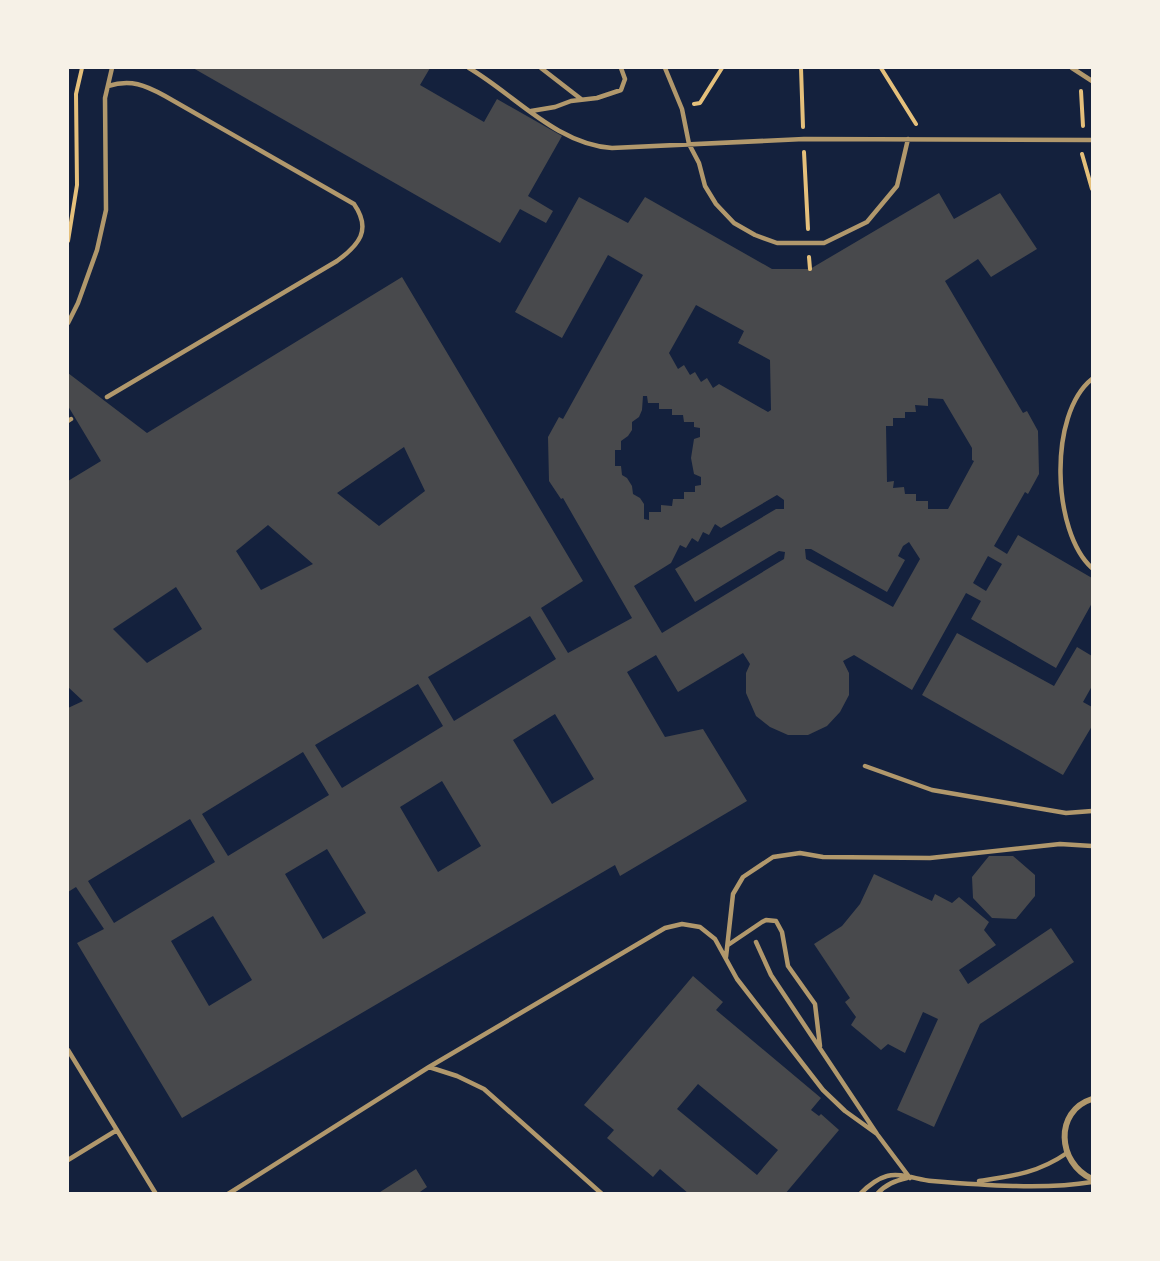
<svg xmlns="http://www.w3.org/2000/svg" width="1160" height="1261" viewBox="0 0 1160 1261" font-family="'DejaVu Sans',sans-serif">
	<rect width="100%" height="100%" fill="#14213d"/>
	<!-- building -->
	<path fill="#48494c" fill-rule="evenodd" d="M193,68H430L420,85L484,122L497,99L562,136L528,196L553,211L546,223L520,209L500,243Z
		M939,193L954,219L1000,193L1037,249L991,277L978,259L945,281L1023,413L1027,411L1038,431L1039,474L1028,494L1025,492L994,546L1007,554L1018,535L1092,578V603L1056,668L971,619L981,601L966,593L912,690L854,655L843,661L849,673V695L840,712L827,726L808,735H788L770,727L756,716L746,693V673L750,664L743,653L678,692L656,655L627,672L665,737L703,729L747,801L620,876L615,865L182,1118L77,943L104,929L76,887L68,892V708L83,701L68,687V481L101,461L68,406V373L147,433L402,277L583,581L541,608L568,653L632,618L563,498L561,499L549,481L548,437L559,417L563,419L643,275L608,255L562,338L515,312L579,197L628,223L645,197L772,269H810ZM696,305L744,331L738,343L770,360L771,410L768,412L719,384L713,388L707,378L701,382L695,372L690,375L684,365L678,369L669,353ZM643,396H647L648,403H659V409H672V415H683L684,422H694V427L700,428V437L694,439L691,458L694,474L701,477V485L695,486V492H684V499H673L672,506L661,505V512H649V520L644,519V504L640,498L633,494L632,486L627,478L622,475L621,466H615V450H621V441L628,436L632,430V422L639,417L642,410ZM928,398L943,399L972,448V460L974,461L948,509H928V501H916V494H905L904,487L893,488L894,481L887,482L886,426H893V418H905V412H916L915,405L928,406ZM404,447L425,491L379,526L337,493ZM777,495L784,500V509H776L675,569L695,602L779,551L785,552L784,559L662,633L634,586L671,563L680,545L686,548L692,538L698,542L703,532L709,535L715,524L721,528ZM268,525L313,564L261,590L236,551ZM909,542L920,559L893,607L806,559L805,549H811L887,592L905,560L898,556L903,546ZM988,556L1002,564L986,591L973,583ZM176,587L202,629L147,663L113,629ZM530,616L556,659L454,721L428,677ZM418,684L443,726L342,788L315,745ZM555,714L594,779L552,804L513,740ZM303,752L329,795L228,856L202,814ZM442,781L481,846L438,872L400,807ZM190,819L215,862L114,923L88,881ZM327,849L366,913L323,939L285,874ZM213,916L252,980L209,1006L171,941Z
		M957,633L1054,686L1077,647L1092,656V686L1083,702L1092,707V726L1063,775L922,695Z
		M989,856H1013L1035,875V896L1016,919L992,918L973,898L972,877Z
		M874,874L932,901L935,894L952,903L959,897L989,922L984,930L996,945L959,970L968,984L1051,928L1074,962L980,1024L934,1127L897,1110L938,1019L923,1012L905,1053L888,1044L881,1050L851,1025L856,1017L845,1002L850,998L814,944L842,926L860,904Z
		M693,976L723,1002L716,1010L821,1098L811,1110L819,1116L821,1114L839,1130L785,1194H689L660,1169L653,1177L607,1138L614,1130L584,1105ZM698,1084L778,1150L757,1175L677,1109Z
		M416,1169L427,1187L417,1194H377Z"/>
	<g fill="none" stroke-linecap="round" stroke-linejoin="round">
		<!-- path -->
		<path stroke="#e5c07b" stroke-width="4" d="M801,68L803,127
			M881,68L916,124
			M1081,91L1083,126
			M694,104L700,103L722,68
			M804,152L808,229
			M1082,154L1092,189
			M68,241L77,185L76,94L82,68
			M809,257L810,269"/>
		<!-- service -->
		<path stroke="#b1986c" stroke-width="4.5" d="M469,68C515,95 556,144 612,148L804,139L1092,140
			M541,68L581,99
			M665,68L682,109L689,144L699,163L705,186L716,204L734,223L755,235L777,243H824L867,222L897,186L908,139
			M1072,68L1092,81
			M531,111L555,107L571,101L597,98L621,90L625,79L621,68
			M68,323L78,303L97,250L106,210L105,98L112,68
			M1092,379C1048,414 1052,532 1092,568
			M107,397L337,261C359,245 372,230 354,204L165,96C145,85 131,79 108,86
			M68,421L71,419
			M865,766L932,790L1066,813L1092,811
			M756,942L771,975L877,1134L910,1178
			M728,945L762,922L766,920L776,921L782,932L788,966L815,1004L820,1046
			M726,957L733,894L743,877L773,857L800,853L823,857L930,858L1060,844L1092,846
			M68,1050L156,1194
			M429,1067L457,1076L484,1089L602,1194
			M68,1160L117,1130
			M979,1181C1013,1176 1038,1173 1067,1153
			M228,1194L429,1067L665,928L682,924L700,927L715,939L737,979L823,1090L845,1111L877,1134
			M860,1194C868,1186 876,1179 887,1176C900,1172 918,1180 932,1181C981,1185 1045,1190 1092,1182
			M877,1194C886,1184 895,1181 907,1178"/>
		<!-- minor -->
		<path stroke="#b1986c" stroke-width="6" d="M1092,1099C1054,1111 1057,1163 1092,1179"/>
	</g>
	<!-- border -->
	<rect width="1160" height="1261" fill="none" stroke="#f6f1e7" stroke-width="138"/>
</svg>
